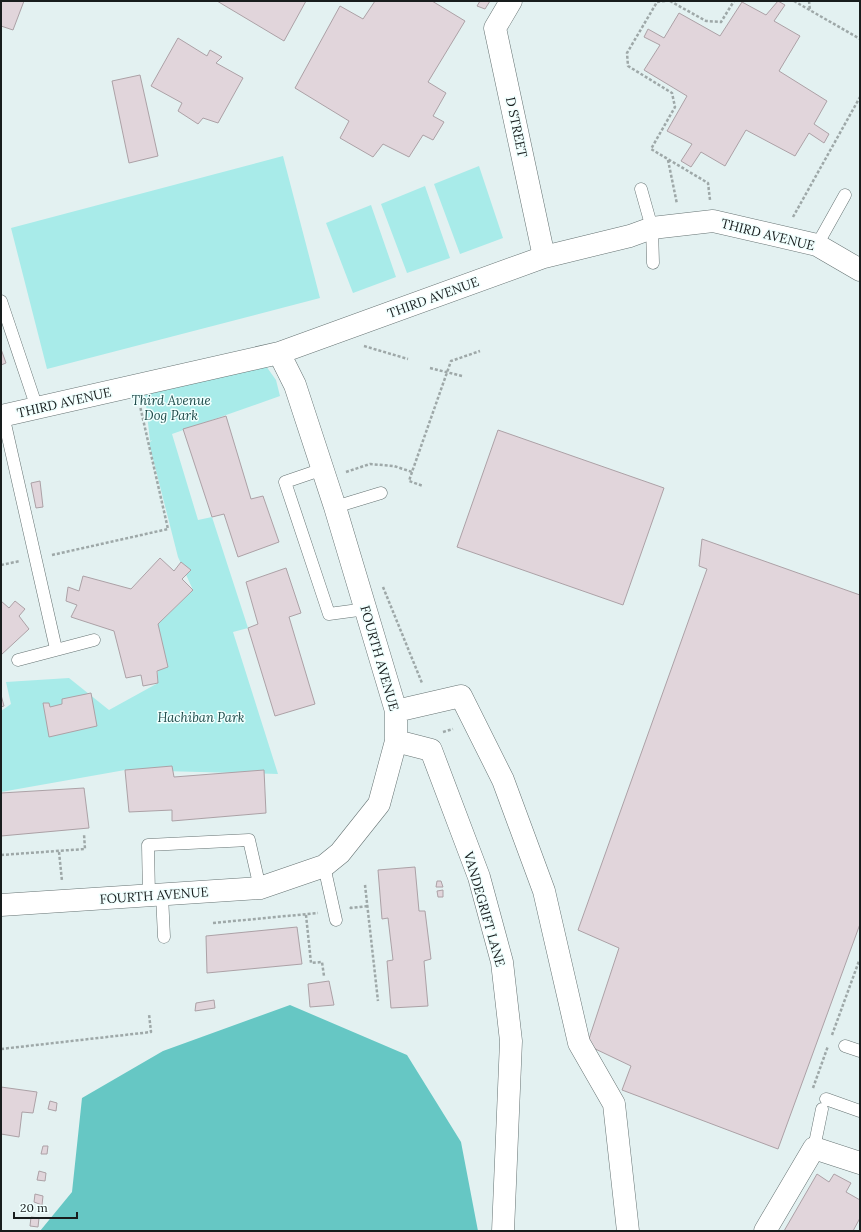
<svg xmlns="http://www.w3.org/2000/svg" width="861" height="1232" viewBox="0 0 861 1232" font-family="Lora,serif">
	<rect width="100%" height="100%" fill="#e3f1f1"/>
	<!-- green -->
	<path fill="#a8ebe9" d="M283,156L320,298L47,369L11,228Z
		M479,166L503,238L460,254L434,184Z
		M425,186L450,258L407,273L381,204Z
		M371,205L396,277L353,293L326,223Z
		M266,366L276,380L280,396L172,434L198,520L212,517L248,628L233,632L278,774L125,770L1,792V711L11,704L6,682L69,678L109,710L158,683V624L193,590L178,557L149,443L152,440L150,441L144,387Z"/>
	<!-- forest -->
	<path fill="#66c7c4" d="M290,1005L407,1055L461,1142L478,1231H40L72,1192L82,1098L163,1051Z"/>
	<!-- building -->
	<path fill="#e1d5db" stroke="#aca1a6" d="M1,1H24L13,30L1,26Z
		M217,1H306L284,41Z
		M375,1H432L465,21L428,82L446,93L433,116L444,122L433,140L423,135L409,157L383,144L373,157L340,138L349,121L295,88L340,6L363,19Z
		M480,1H490L485,9L477,6Z
		M778,1L785,5L774,21L800,36L779,71L827,101L814,124L829,134L824,143L809,133L795,156L746,130L725,166L701,152L691,167L681,161L692,144L667,131L687,96L644,70L660,45L644,37L648,29L664,38L679,13L720,36L742,2L766,15Z
		M178,38L207,56L210,50L222,57L216,63L243,78L218,123L203,118L198,124L178,111L182,103L151,86Z
		M140,75L158,156L129,163L112,81Z
		M1,349L6,363L1,365Z
		M226,416L251,499L263,496L279,542L238,557L224,514L212,517L183,429Z
		M498,430L664,488L623,605L457,547Z
		M40,481L43,507L36,508L31,483Z
		M702,539L860,595V924L778,1149L622,1090L631,1066L587,1045L619,948L578,930L707,569L699,566Z
		M160,558L174,571L181,562L191,570L182,579L193,590L158,624L168,667L157,671L158,683L143,686L141,675L126,678L114,631L71,617L77,605L66,601L68,587L79,591L83,576L131,589Z
		M286,568L301,613L289,617L315,704L275,716L248,628L258,624L246,582Z
		M1,601L9,608L15,601L25,609L19,616L29,629L1,655Z
		M91,693L97,726L49,737L43,703H49L50,707L62,704V699Z
		M1,695L4,706L1,707Z
		M172,766L174,777L264,770L266,813L172,821V810L129,812L125,770Z
		M84,788L89,828L1,836V793Z
		M415,867L419,911H425L431,959L424,961L428,1006L391,1008L387,961L393,960L388,918L382,919L378,870Z
		M437,881H441L443,887H436Z
		M443,890V897H438L437,891Z
		M297,927L302,964L207,973L206,936Z
		M329,981L334,1005L310,1007L308,984Z
		M214,1000L215,1008L195,1011L196,1003Z
		M1,1087L37,1092L33,1113L22,1112L19,1137L1,1134Z
		M50,1101L57,1103L56,1111L48,1109Z
		M43,1146H48L47,1154H41Z
		M39,1171L46,1173L45,1181L37,1180Z
		M817,1174L829,1182L834,1174L851,1183L846,1192L860,1200V1218L853,1231H784Z
		M35,1194L43,1196L42,1205L34,1202Z
		M31,1217L39,1218L38,1227L30,1226Z"/>
	<g fill="none" stroke-linecap="round" stroke-linejoin="round">
		<!-- service casing -->
		<g stroke="#667373" stroke-width="13">
			<path id="service" d="M641,189L652,228L653,263
				M817,245L845,195
				M1,301L37,408
				M3,415L56,649
				M323,469L285,482L329,614L366,609
				M335,507L381,493
				M18,660L94,640
				M324,866L336,920
				M162,895L164,937
				M149,896L148,845L249,840L260,888
				M845,1046L860,1051
				M826,1099L860,1111
				M814,1148L822,1109"/>
		</g>
		<!-- minor casing -->
		<g stroke="#667373" stroke-width="23">
			<path id="minor" d="M511,1L495,28L544,257
				M1,416L279,353L544,257L630,236L652,228L713,221L817,245L860,270
				M396,711L461,696L503,780L544,891L579,1043L614,1104L628,1231
				M396,741L431,750L479,877L502,962L511,1041L503,1231
				M1,905L260,888L324,866L340,853L379,804L396,741V711L335,507L295,385L279,353
				M765,1231L814,1148L860,1163"/>
		</g>
		<!-- path -->
		<path stroke="#9ea8a8" stroke-width="2.5" stroke-dasharray="3 2" stroke-linecap="butt" d="M665,1L657,2L627,53L628,66L672,93L675,107L651,149L708,183L710,200
			M670,1L706,21L721,22L734,1
			M794,1L860,39
			M809,1L810,11
			M668,160L677,204
			M793,217L860,97
			M364,346L408,359
			M430,368L462,376
			M346,472L370,464L394,466L412,472L451,361L480,351
			M412,472L409,481L423,486
			M52,555L168,529L140,406
			M1,565L20,561
			M383,587L422,683
			M443,732L453,729
			M59,852L62,881
			M1,855L85,849L84,834
			M365,885L378,1001
			M350,907L351,908L368,906
			M306,915L311,963L322,962L324,976
			M213,923L318,913
			M832,1035L859,961H860
			M1,1049L151,1032L149,1014
			M813,1088L828,1046"/>
		<!-- service -->
		<use href="#service" stroke="#fff" stroke-width="12"/>
		<!-- minor -->
		<use href="#minor" stroke="#fff" stroke-width="22"/>
	</g>
	<g text-anchor="middle" stroke-width="3" stroke-linejoin="round" paint-order="stroke">
		<!-- street labels -->
		<g font-size="13" fill="#181d1d" stroke="#f0fffe">
			<text transform="translate(517 127) rotate(78)" y="5">D STREET</text>
			<text transform="translate(768 234) rotate(14)" y="5">THIRD AVENUE</text>
			<text transform="translate(433 297) rotate(-20)" y="5">THIRD AVENUE</text>
			<text transform="translate(64 402) rotate(-13)" y="5">THIRD AVENUE</text>
			<text transform="translate(380 658) rotate(74)" y="5">FOURTH AVENUE</text>
			<text transform="translate(154 895) rotate(-4)" y="5">FOURTH AVENUE</text>
			<text transform="translate(485 909) rotate(74)" y="5">VANDEGRIFT LANE</text>
		</g>
		<!-- park labels -->
		<g font-size="13" font-style="italic" fill="#1e4a49" stroke="#f0fffe">
			<text x="171" y="405">Third Avenue<tspan x="171" dy="15">Dog Park</tspan></text>
			<text x="201" y="722">Hachiban Park</text>
		</g>
	</g>
	<!-- border -->
	<rect width="861" height="1232" fill="none" stroke="#181d1d" stroke-width="4"/>
	<!-- scale -->
	<path d="M14 1212v6h63v-6" fill="none" stroke="#181d1d" stroke-width="2"/>
	<text x="20" y="1212" font-size="12" fill="#181d1d" stroke="#f0fffe" stroke-width="3" paint-order="stroke">20 m</text>
</svg>
